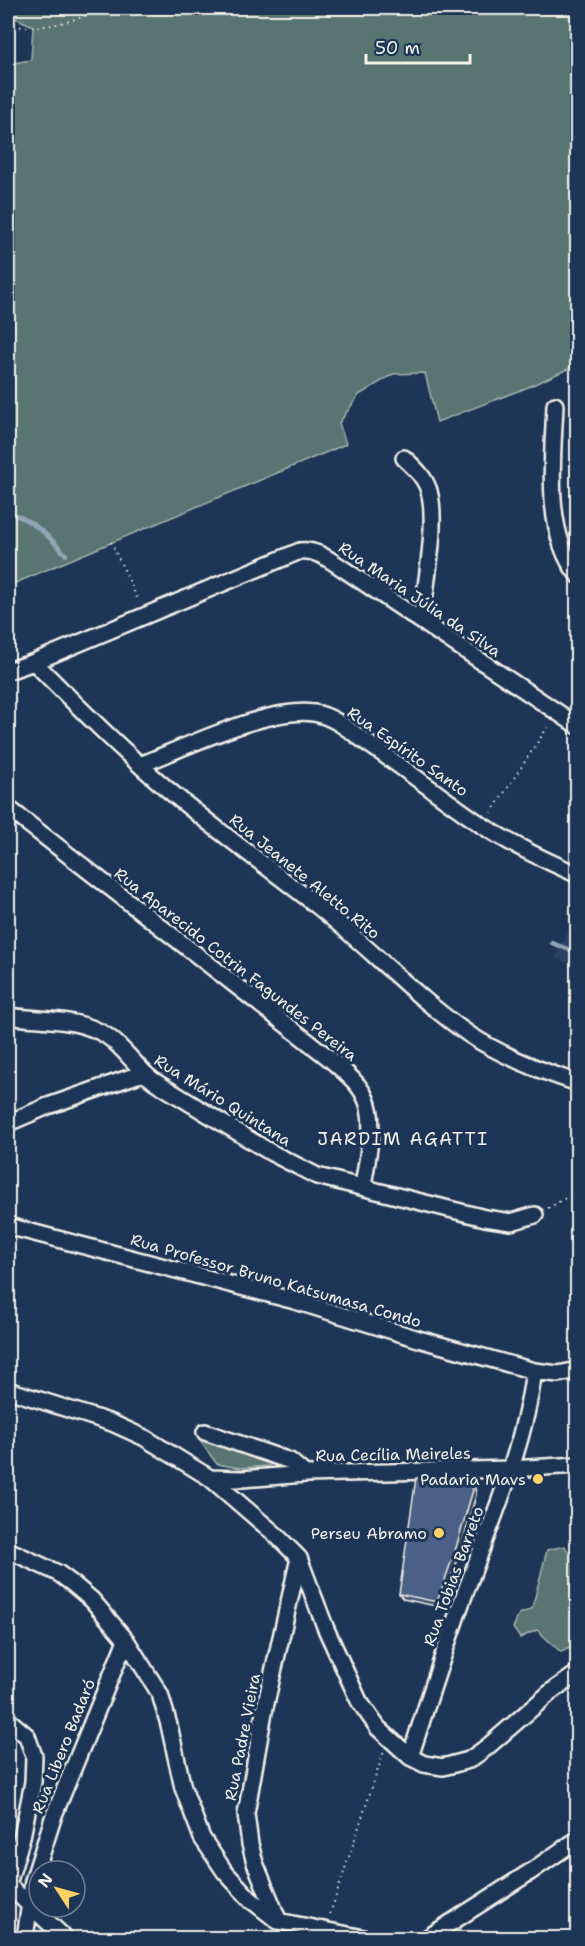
<svg xmlns="http://www.w3.org/2000/svg" width="585" height="1946" viewBox="0 0 585 1946" font-family="'Shantell Sans',sans-serif">
	<rect width="100%" height="100%" fill="#1d3557"/>
	<filter id="ink" filterUnits="userSpaceOnUse"><feTurbulence type="fractalNoise" baseFrequency=".0167" numOctaves="2"/><feDisplacementMap in="SourceGraphic" scale="12" xChannelSelector="R" yChannelSelector="G"/><feConvolveMatrix kernelMatrix="1 2 1 2 8 2 1 2 1" color-interpolation-filters="sRGB"/></filter>
	<g filter="url(#ink)">
		<!-- built -->
		<path fill="#2b4265" d="M577,915V966L555,958Z"/>
		<!-- green -->
		<path fill="#587572" stroke="#a6b3ad" stroke-width="1.5" d="M11,8H577V365L526,388L437,422L425,373L393,374L359,395L339,423L346,444L8,586V64L31,60L33,26L9,15Z
			M205,1434L273,1457L270,1466L240,1468L217,1464L200,1441Z
			M565,1546L569,1553L577,1551L578,1644L561,1652L537,1630L520,1638L513,1628L519,1614L532,1609L547,1550Z"/>
		<g fill="none" stroke-linecap="round" stroke-linejoin="round">
			<!-- stream -->
			<path stroke="#92a4b5" stroke-width="4.5" d="M8,513C30,517 52,539 66,555
				M552,943L578,953"/>
			<!-- minor casing -->
			<g stroke="#f4f1e8" stroke-width="20">
				<path id="minor" d="M555,405C553,457 543,532 578,575
					M404,458C415,468 427,479 430,495C437,528 425,585 422,620
					M34,662C77,706 120,749 166,788C216,830 269,868 320,908C371,949 416,998 470,1035C502,1056 541,1071 578,1083
					M8,671L34,662L300,551C317,549 331,561 345,570L578,726
					M140,765C183,748 270,706 314,713C335,716 355,735 373,747C409,772 444,799 480,824C510,844 545,860 578,875
					M8,808L329,1058C342,1070 359,1082 366,1099C377,1123 366,1162 363,1187
					M8,1016C40,1021 78,1017 107,1036C125,1048 136,1068 154,1081L270,1152L317,1176L485,1218L511,1222L535,1215
					M8,1123L48,1106L143,1073
					M8,1226L295,1301L422,1340L534,1371L558,1374L578,1370
					M8,1390L112,1423L145,1438L210,1478L276,1535L299,1558L326,1629L359,1701L378,1728L410,1757L424,1764L443,1767L469,1760L486,1748L552,1691L578,1673
					M205,1432L290,1461L305,1474
					M210,1478L242,1479L305,1474L511,1469L578,1465
					M8,1550L58,1573L73,1584L92,1600L126,1640L160,1694L169,1725L183,1788L202,1838L225,1872L251,1900L278,1921L364,1938
					M8,1720L27,1736L34,1756L33,1782L22,1837L8,1884
					M410,1757C428,1702 445,1647 465,1593C492,1520 524,1448 534,1371
					M8,1885L65,1938
					M278,1919L255,1863L250,1844L246,1814L264,1712L299,1558
					M25,1938L33,1881L54,1815L126,1640
					M427,1938L530,1872L578,1839"/>
			</g>
			<!-- path -->
			<path stroke="#f4f1e8" stroke-width="2" stroke-dasharray="1.5 4.5" stroke-linecap="butt" d="M8,25C44,32 74,20 108,8
				M111,542L139,602
				M491,813L549,725
				M548,1208L578,1191
				M330,1914L384,1751"/>
			<!-- minor -->
			<use href="#minor" stroke="#1d3557" stroke-width="15"/>
		</g>
		<!-- wall -->
		<path fill="#415374" stroke="#f4f1e8" stroke-width="1.5" d="M471,1482L475,1487L476,1495L459,1556L440,1607L403,1599L399,1594Z"/>
		<!-- shaded-wall -->
		<path fill="#35435e" stroke="#f4f1e8" stroke-width="1.5" d="M471,1482L475,1487L476,1495L459,1556L440,1607L437,1602Z"/>
		<!-- building -->
		<path fill="#4c6087" stroke="#f4f1e8" stroke-width="1.5" d="M416,1478H465L471,1482L473,1490L455,1551L437,1602L399,1594Z"/>
	</g>
	<!-- markers -->
	<g fill="#ffd166" stroke="#1d3557" stroke-width="2">
		<circle cx="538" cy="1479" r="6"/>
		<circle cx="439" cy="1533" r="6"/>
	</g>
	<g text-anchor="middle" stroke-width="6" stroke-linejoin="round" paint-order="stroke">
		<!-- street labels -->
		<g font-size="16" fill="#f4f1e8" stroke="#1d3557">
			<text transform="translate(420 599) rotate(34)" y="6">Rua Maria Júlia da Silva</text>
			<text transform="translate(408 751) rotate(35)" y="6">Rua Espírito Santo</text>
			<text transform="translate(305 876) rotate(39)" y="6">Rua Jeanete Aletto Rito</text>
			<text transform="translate(236 964) rotate(38)" y="6">Rua Aparecido Cotrin Fagundes Pereira</text>
			<text transform="translate(223 1100) rotate(32)" y="6">Rua Mário Quintana</text>
			<text transform="translate(276 1280) rotate(16)" y="6">Rua Professor Bruno Katsumasa Condo</text>
			<text transform="translate(393 1454) rotate(-1)" y="6">Rua Cecília Meireles</text>
			<text transform="translate(453 1576) rotate(-70)" y="6">Rua Tobias Barreto</text>
			<text transform="translate(242 1737) rotate(-79)" y="6">Rua Padre Vieira</text>
			<text transform="translate(63 1746) rotate(-68)" y="6">Rua Libero Badaró</text>
		</g>
		<!-- poi labels -->
		<g font-size="16" fill="#f4f1e8" stroke="#1d3557" text-anchor="end">
			<text x="526" y="1485">Padaria Mavs</text>
			<text x="427" y="1539">Perseu Abramo</text>
		</g>
		<!-- neighbourhood labels -->
		<g font-size="18" letter-spacing="1.5" fill="#f4f1e8" stroke="#1d3557">
			<text x="403" y="1145">JARDIM AGATTI</text>
		</g>
	</g>
	<!-- margin -->
	<rect width="585" height="1946" fill="none" stroke="#1d3557" stroke-width="30"/>
	<rect x="15" y="15" width="555" height="1916" fill="none" stroke="#f4f1e8" stroke-width="2" filter="url(#ink)"/>
	<!-- north arrow -->
	<g transform="translate(57 1889) rotate(306)"><circle r="28" fill="#1d3557" stroke="#738091" stroke-width="1.5"/>
	<path d="M0-4.5L10 22L0 15L-10 22Z" fill="#ffd166"/>
	<text y="-9" font-size="16" font-weight="bold" text-anchor="middle" fill="#f4f1e8">N</text>
	</g>
	<!-- scale -->
	<path d="M366 54v9h104v-9" fill="none" stroke="#f4f1e8" stroke-width="3"/>
	<text x="375" y="54" font-size="18" fill="#f4f1e8" stroke="#1d3557" stroke-width="4.5" paint-order="stroke">50 m</text>
</svg>
